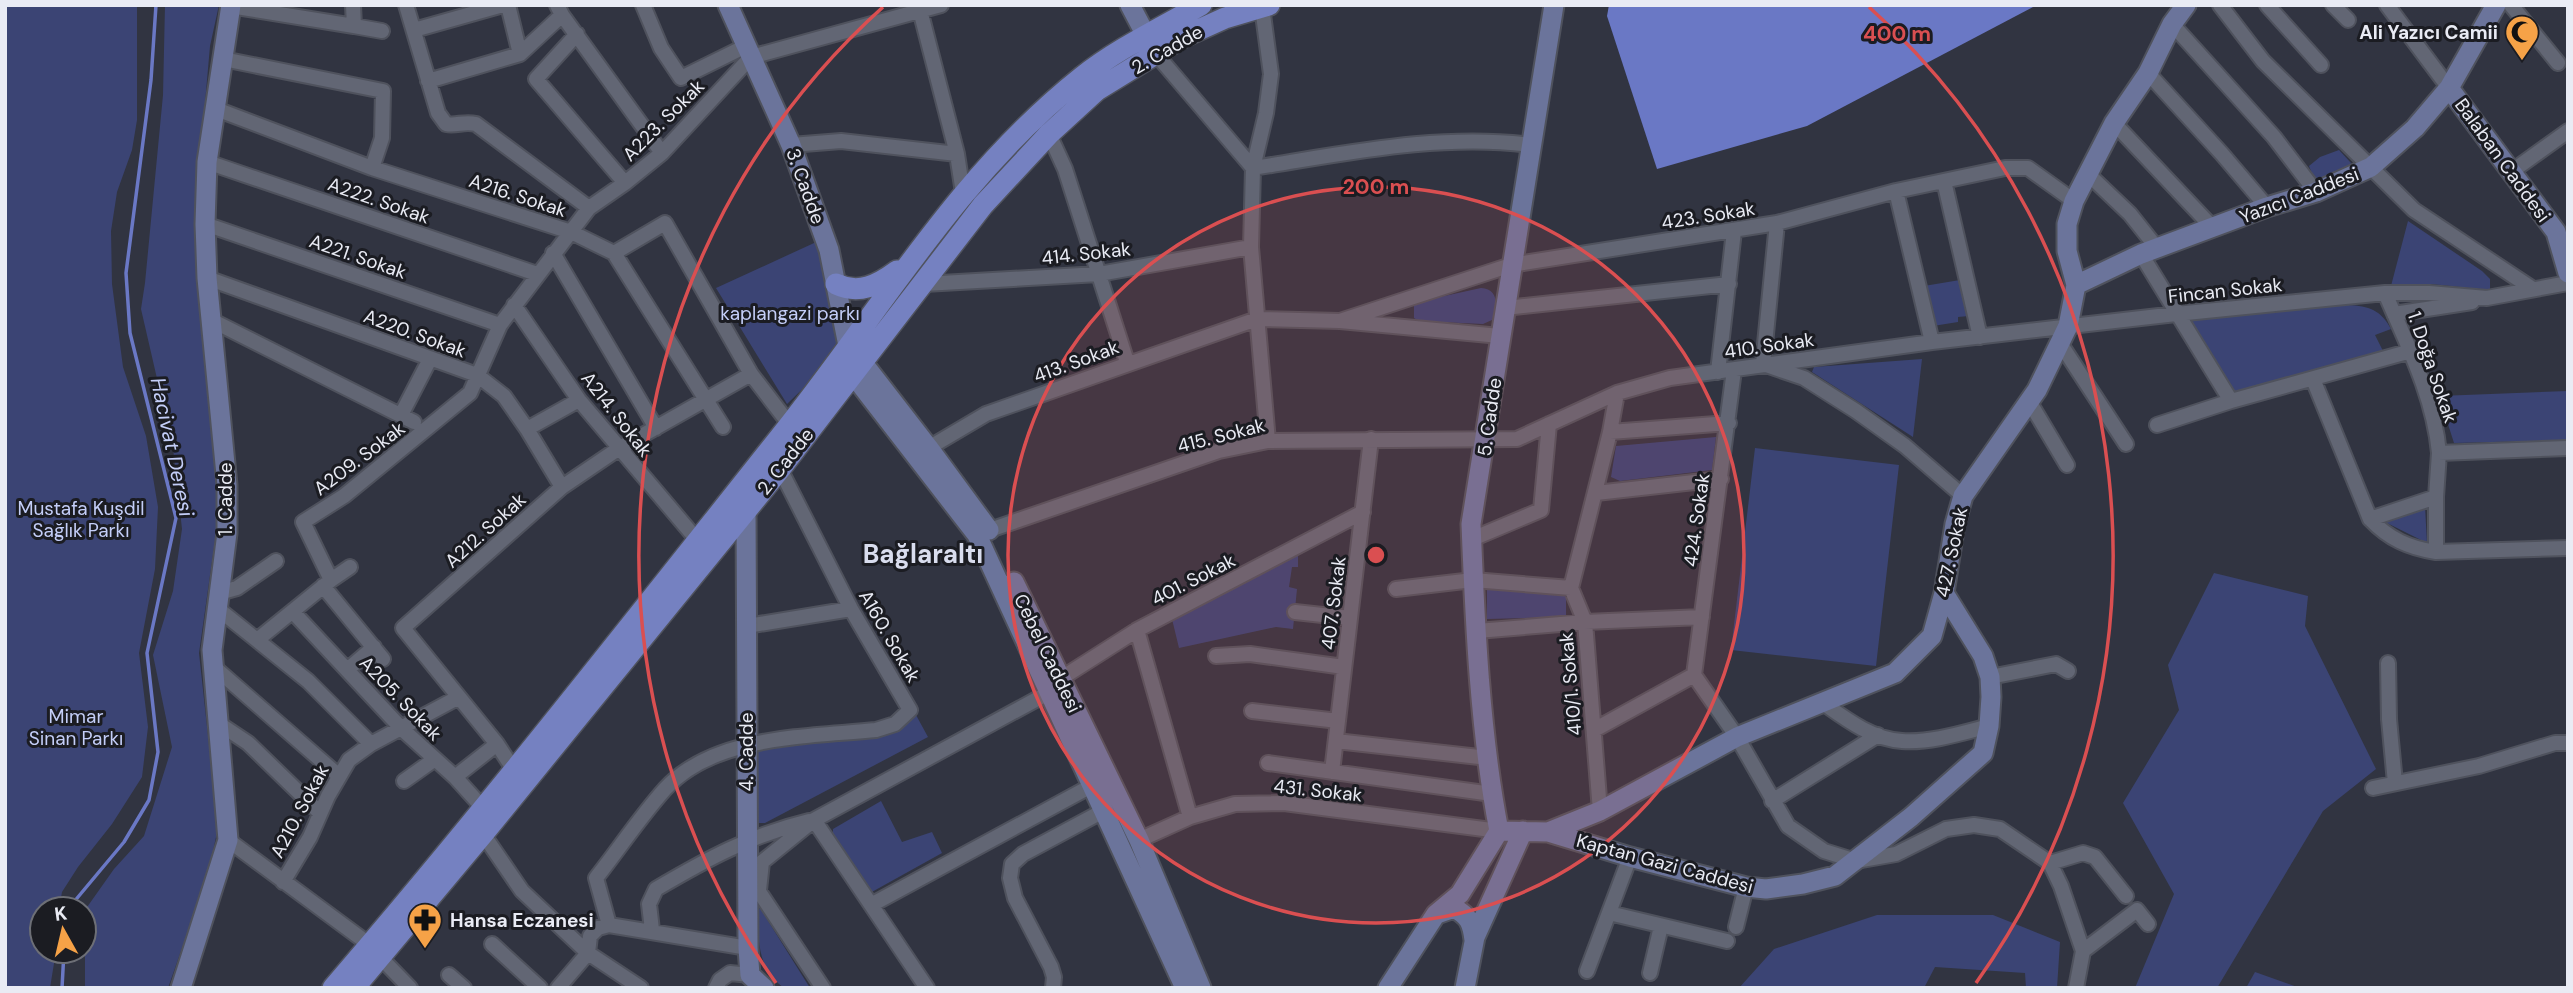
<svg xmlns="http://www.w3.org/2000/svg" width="2573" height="993" viewBox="0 0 2573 993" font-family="'DM Sans',sans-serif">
	<rect width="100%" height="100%" fill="#313441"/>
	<!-- green -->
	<path fill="#3b4474" d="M5,5H137V120L132,150L117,192L111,231L112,284L123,367L146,436L158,507L155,569L139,653L148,727L142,777L112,824L78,867L62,892L59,909H42V951H56L50,988H5Z
		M165,5H219L210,46L198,183L218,481L216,533L199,653L218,828L208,874L168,988H85V910L114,869L144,836L172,747L153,655L173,591L182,529L173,448L141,309L145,283L163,95Z
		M2339,150L2351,163L2350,165L2315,181L2309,166L2320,157Z
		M2408,221L2482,271L2490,279V290L2431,284L2391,286Z
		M825,238L848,345L787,404L716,288Z
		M1960,280L1969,316L1958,317V322L1933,326L1924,286Z
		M1481,288C1499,289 1498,307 1492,320L1483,324L1419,321L1414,318V306L1417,302Z
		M2348,305C2369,306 2381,310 2391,329L2375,335L2383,351L2234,393L2191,327L2193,320Z
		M1922,359L1913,437L1812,372L1814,367Z
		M2568,391V440L2454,443L2439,396Z
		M1716,437L1712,470L1620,481L1611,477L1616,446Z
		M1755,448L1899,465L1876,666L1731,650Z
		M2425,506L2427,543L2383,521Z
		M1294,552L1298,554V567H1292L1289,587L1297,589L1293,629L1276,627L1179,648L1172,619Z
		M2214,573L2308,596L2305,626L2376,769L2323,811L2217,988H2135L2174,894L2123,803L2179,710L2168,665Z
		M1487,586L1566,595V617L1487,619Z
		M916,715L928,737L765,823H756L752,757L759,750L863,737L898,728Z
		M881,801L902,842L932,832L942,853L870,893L833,835V829Z
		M760,908L810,988H784C757,968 759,942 757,911Z
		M1877,915H1993L2060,942L2057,988H2026L2025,973L1935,967L1924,988H1739L1774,949Z
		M2255,972L2300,988H2246Z"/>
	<!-- water -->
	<path fill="#6a78c5" d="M1609,5H2037L1807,126L1657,169L1607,16Z"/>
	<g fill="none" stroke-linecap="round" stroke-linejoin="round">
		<!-- stream -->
		<path stroke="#6a78c5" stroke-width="3.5" d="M68,909L124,842L149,800L158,752L147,653L176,518L130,333L126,273L151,80L156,5
			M62,988L64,951"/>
		<!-- street casing -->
		<g stroke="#4f525d" stroke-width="18">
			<path id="street" d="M406,5L438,113L446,124C457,126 464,121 476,124L589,208
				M508,5L520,54
				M557,5L562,15L662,153
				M643,5L661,48L681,78L746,46
				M2220,5L2263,61L2414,210L2533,289
				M2267,5L2321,65
				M2333,5L2348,20
				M2387,5L2449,88
				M2511,5L2558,63
				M230,6L354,26L353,5
				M1262,7L1271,74L1266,113L1253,168L1251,247L1268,441
				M920,10L957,154L963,193
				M2172,24L2274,137L2316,192
				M354,26L382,31
				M414,30L503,5
				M577,34L536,79L625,183
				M1156,54L1253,168C1344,154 1438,133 1531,145
				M223,59L383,91L382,138L372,168
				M2148,73L2222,154L2267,207
				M428,81L520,54L562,15
				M216,109L372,168L571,232L614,253L723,427
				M2114,123L2213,228
				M1049,134L1065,169L1127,362
				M791,145L841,141L957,154
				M207,162L537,274
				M2511,172L2568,131
				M2087,173L2130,214L2157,248
				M1944,181L1980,337
				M1896,191L1932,342
				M1777,223L1763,364L1804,378L1856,411L1905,446L1963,496
				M205,224L500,325
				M553,253L656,428
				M614,253L665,223L751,374L790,425
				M2141,254L2231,401
				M207,278L477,375L504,396L527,429L562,487
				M924,284L1099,274L1251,247
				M2385,293C2407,344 2434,397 2439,453L2568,448
				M514,305L579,400L698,541
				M1505,308L1729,284
				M2394,314L2472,302
				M211,320L414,422
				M1340,321L1511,265L1777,223L1896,191L2005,168H2028L2074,201
				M2060,343L2126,444
				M1734,370L1694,675L1737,737L1788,826L1824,851L1856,861L1896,854L1946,829L1974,825L2000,829L2050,863L2061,886L2083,951L2076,988
				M1718,372L1734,231
				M2313,379L2370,519C2389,539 2409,548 2436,552L2568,548
				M2029,401L2067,465
				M401,415L430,359
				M2157,425L2231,401L2411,351
				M527,429L579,400
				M1610,432L1729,423
				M920,453L986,414L1257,319L1340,321L1500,336
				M1596,493L1721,479
				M2370,519L2436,497
				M981,533L1219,451L1268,441L1517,439L1617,393L1670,378L1932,342L2176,314L2385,293H2429L2487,298L2568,283
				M1472,539L1541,510L1549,424
				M2436,552V497L2439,453
				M331,580L303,522L344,496L470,393L500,325L589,208L625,183L662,153L751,57L941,5
				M323,586L383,659
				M1396,589L1473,580L1571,588
				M219,593L237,588L276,561
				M217,608L308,681L371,744
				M293,612L402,729L455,777L483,808
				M1295,612L1350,618
				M747,626L851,609
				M1137,630L1190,817
				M1477,631L1585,622L1702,617
				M257,640L331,580L350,567
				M1216,656L1250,654L1344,667
				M2388,663L2389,719L2395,783
				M214,667L339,776
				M347,670L374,647
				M1990,677L2056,664L2068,671
				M1823,703C1847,720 1872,739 1902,741C1930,743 1962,733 1989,726
				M1252,711L1338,721
				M218,723L248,743L320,813
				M1594,730L1694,675
				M1336,741L1488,758
				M1268,763L1492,794
				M514,770L497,744L403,628L562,487L618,449L751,374
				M1332,772L1371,439
				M455,777L497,744
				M404,781L435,759
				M2373,788L2479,766L2555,743H2568
				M1772,801L1878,735
				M1600,811L1585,622L1571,588L1610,432L1617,393
				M814,820L927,988
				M483,834L522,891L588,953L641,988
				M228,840L370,945
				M1139,840L1190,817L1235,804L1284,803L1499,831
				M2050,863L2083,853L2095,857L2126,896
				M283,882L310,837L328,796L349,760L371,744L459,697
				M754,884L823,988
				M759,890L762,862L814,820L1050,692L1060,679L1137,630L1363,512
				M871,905L1093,785
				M1609,913L1727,941
				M609,925L596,878C619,849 640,817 665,789C714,735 808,737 876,730L895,724L910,710L851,609L780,469
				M1736,927L1746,887
				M652,930L649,904L656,889C707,859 751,835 809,821
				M492,944L540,988
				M2083,951L2137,910L2148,924
				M380,957L410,988
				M1587,971L1630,857
				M1650,973L1661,926
				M449,975L464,988
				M558,988L588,953L590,936L598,928L609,925L748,948
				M716,988L720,980L730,973L750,975
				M1053,988L1054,977L1051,967L1015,898L1010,878L1012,864L1023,854L1105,810"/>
		</g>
		<!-- secondary casing -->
		<g stroke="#4f525d" stroke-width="23">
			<path id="secondary" d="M728,5L791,145L829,250L854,376L977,535L1185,988
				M1130,5L1152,47
				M2449,88L2556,232L2568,273
				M2076,285L2141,254L2267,207L2316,192L2371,167L2415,128L2449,88L2496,5
				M853,350L928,447L989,530
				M746,510L748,948L750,975L764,988
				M1014,582L1139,840L1201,988
				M1499,831L1548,832L1600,811L1737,737L1895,673L1932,636L1944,593L1955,524L1963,496L2037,390L2068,326L2076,285L2067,251V224L2074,201L2114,123L2148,73L2172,24L2186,5
				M1499,831C1480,734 1475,624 1471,524L1554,5
				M1548,832L1630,857L1746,887L1766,889L1803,884L1835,876L1911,817L1983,753L1989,726L1991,697L1990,677L1983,656L1944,593
				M1437,914L1454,908C1469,916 1472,923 1474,940
				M181,988L228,840L212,650L227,533V485L207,278L205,224L207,162L231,5
				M1388,988L1436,914L1460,894L1499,831
				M1465,988L1475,937L1523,831"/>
		</g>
		<!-- primary casing -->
		<g stroke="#4f525d" stroke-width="24">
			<path id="primary" d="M836,284C859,295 878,285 897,271
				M333,988C487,809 633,622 780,437C879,314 956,177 1082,77C1117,49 1161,28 1201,5
				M354,988L483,834L780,469L983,205L1049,134L1097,90L1183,37L1225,18L1269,5"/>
		</g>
		<!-- street -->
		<use href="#street" stroke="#626674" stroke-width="14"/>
		<!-- secondary -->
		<use href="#secondary" stroke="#6b749b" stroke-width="19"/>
		<!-- primary -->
		<use href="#primary" stroke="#7581c1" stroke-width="21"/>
	</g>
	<!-- distance rings -->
	<circle cx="1376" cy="555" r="368" fill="#da4f51" fill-opacity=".12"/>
	<g fill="none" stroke="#da4f51" stroke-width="3.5">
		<circle cx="1376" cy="555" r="368"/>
		<path d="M776 983A737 737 0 0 1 883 7M1869 7A737 737 0 0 1 1976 983"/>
	</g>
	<!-- icons -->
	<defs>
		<g id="mosque-pin" transform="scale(1.75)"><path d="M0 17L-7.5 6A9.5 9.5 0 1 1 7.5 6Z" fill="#f6a247" stroke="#1b1c22"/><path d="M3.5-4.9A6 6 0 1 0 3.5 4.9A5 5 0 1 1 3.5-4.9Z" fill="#111"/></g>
		<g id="pharmacy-pin" transform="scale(1.75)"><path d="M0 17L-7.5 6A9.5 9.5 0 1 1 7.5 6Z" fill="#f6a247" stroke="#1b1c22"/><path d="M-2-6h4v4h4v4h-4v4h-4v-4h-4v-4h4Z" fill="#111"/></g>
	</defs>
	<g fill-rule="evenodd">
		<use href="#mosque-pin" x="2522" y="32"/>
		<use href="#pharmacy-pin" x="425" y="920"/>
	</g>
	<g text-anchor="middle" stroke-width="6" stroke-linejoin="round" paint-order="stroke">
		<!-- poi labels -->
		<g font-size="19" font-weight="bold" fill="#e9ebf4" stroke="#1b1c22" text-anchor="end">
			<text x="2498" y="39">Ali Yazıcı Camii</text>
			<text x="450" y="927" text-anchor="start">Hansa Eczanesi</text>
		</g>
		<!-- street labels -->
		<g font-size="19" fill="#e9ebf4" stroke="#1b1c22">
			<text transform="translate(1167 49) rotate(-30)" y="7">2. Cadde</text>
			<text transform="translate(663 120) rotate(-45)" y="7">A223. Sokak</text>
			<text transform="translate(2503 160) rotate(54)" y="7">Balaban Caddesi</text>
			<text transform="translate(806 186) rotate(70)" y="7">3. Cadde</text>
			<text transform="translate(518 195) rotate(18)" y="7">A216. Sokak</text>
			<text transform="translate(2299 195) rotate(-21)" y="7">Yazıcı Caddesi</text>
			<text transform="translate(379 200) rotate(19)" y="7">A222. Sokak</text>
			<text transform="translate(1708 215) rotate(-9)" y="7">423. Sokak</text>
			<text transform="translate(1086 253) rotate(-6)" y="7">414. Sokak</text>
			<text transform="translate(358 256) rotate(19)" y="7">A221. Sokak</text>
			<text transform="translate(2225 290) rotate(-6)" y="7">Fincan Sokak</text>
			<text transform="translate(415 333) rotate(20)" y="7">A220. Sokak</text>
			<text transform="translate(1769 345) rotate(-8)" y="7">410. Sokak</text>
			<text transform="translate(1076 361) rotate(-20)" y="7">413. Sokak</text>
			<text transform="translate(2433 367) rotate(71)" y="7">1. Doğa Sokak</text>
			<text transform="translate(617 414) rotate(52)" y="7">A214. Sokak</text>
			<text transform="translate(1489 417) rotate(-82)" y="7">5. Cadde</text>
			<text transform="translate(1221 435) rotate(-14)" y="7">415. Sokak</text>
			<text transform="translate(359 458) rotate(-37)" y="7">A209. Sokak</text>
			<text transform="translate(785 461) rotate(-52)" y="7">2. Cadde</text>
			<text transform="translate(225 499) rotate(-90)" y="7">1. Cadde</text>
			<text transform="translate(1696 520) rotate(-82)" y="7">424. Sokak</text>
			<text transform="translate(485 530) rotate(-42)" y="7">A212. Sokak</text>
			<text transform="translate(1951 552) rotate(-78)" y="7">427. Sokak</text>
			<text transform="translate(1193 579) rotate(-27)" y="7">401. Sokak</text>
			<text transform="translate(1333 603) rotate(-83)" y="7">407. Sokak</text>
			<text transform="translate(890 636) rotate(60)" y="7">A160. Sokak</text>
			<text transform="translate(1048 653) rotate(64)" y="7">Cebel Caddesi</text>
			<text transform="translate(1570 684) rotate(-95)" y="7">410/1. Sokak</text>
			<text transform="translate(401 698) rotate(46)" y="7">A205. Sokak</text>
			<text transform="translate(746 752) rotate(-90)" y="7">4. Cadde</text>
			<text transform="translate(1318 790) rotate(6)" y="7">431. Sokak</text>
			<text transform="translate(299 811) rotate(-62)" y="7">A210. Sokak</text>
			<text transform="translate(1665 863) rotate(15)" y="7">Kaptan Gazi Caddesi</text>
		</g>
		<!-- park labels -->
		<g font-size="19" fill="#c4cef8" stroke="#1b1c22">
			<text x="790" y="320">kaplangazi parkı</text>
			<text x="81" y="515">Mustafa Kuşdil<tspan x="81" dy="22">Sağlık Parkı</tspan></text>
			<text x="76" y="723">Mimar<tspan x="76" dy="22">Sinan Parkı</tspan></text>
		</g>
		<!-- water labels -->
		<g font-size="21" font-style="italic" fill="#c4cef8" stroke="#1b1c22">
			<text transform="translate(172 447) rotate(78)" y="7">Hacivat Deresi</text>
		</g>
		<!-- district labels -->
		<g font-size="26" font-weight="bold" fill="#d9ddee" stroke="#1b1c22">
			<text x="923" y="563">Bağlaraltı</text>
		</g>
	</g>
	<circle cx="1376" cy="555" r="10" fill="#da4f51" stroke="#1b1c22" stroke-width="3.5"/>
	<g font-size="21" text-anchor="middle" font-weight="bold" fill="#da4f51" stroke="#1b1c22" stroke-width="6" stroke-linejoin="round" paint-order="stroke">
		<text x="1897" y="41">400 m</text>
		<text x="1376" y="194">200 m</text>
	</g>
	<!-- border -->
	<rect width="2573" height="993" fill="none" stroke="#e9ebf4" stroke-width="14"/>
	<!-- north arrow -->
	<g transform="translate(63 930) rotate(352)"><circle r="33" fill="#1b1c22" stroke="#6d6f76" stroke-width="2"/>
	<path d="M0-5L12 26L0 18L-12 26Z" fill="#f6a247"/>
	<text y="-10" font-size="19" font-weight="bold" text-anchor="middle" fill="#e9ebf4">K</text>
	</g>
</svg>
